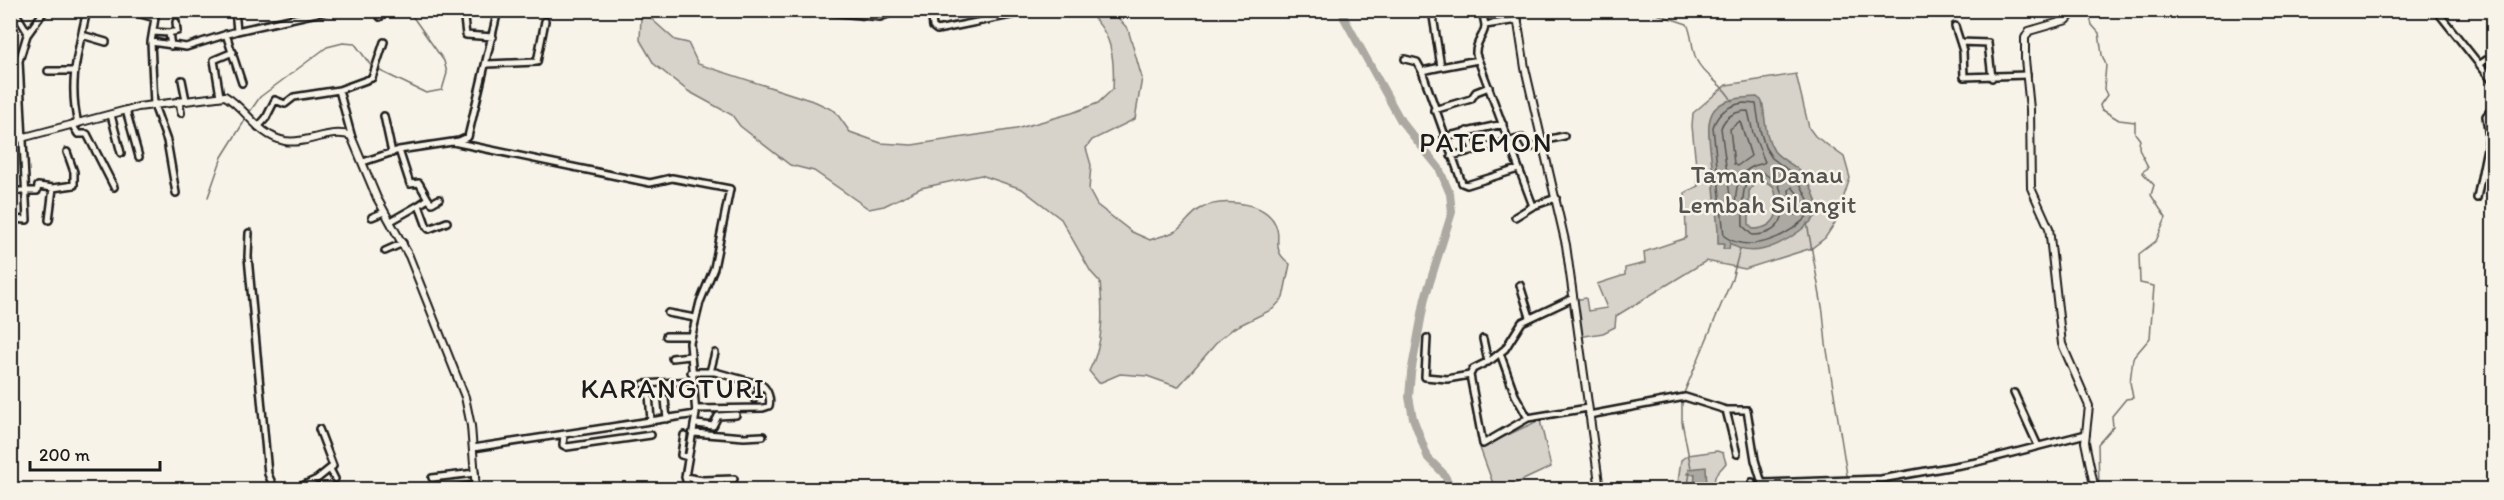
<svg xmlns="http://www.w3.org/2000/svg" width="2504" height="500" viewBox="0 0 2504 500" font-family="Itim,sans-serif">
	<rect width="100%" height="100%" fill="#f7f3e8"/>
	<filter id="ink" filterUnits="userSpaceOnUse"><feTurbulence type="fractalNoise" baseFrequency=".0167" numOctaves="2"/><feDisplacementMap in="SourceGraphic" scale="12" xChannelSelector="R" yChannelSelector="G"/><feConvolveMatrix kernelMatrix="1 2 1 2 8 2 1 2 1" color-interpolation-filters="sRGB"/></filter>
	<g filter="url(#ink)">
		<!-- green -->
		<path fill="#d7d3cb" stroke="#7a7874" stroke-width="1.5" d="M1085,11H1112L1128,29L1142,78L1135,119L1092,140L1086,148L1091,165L1089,190L1097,205L1132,232L1150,240C1158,237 1168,235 1176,231C1185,225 1191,214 1200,209C1219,198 1260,201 1273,220C1285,239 1268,248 1290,264L1283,298L1273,309L1234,328L1219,340L1178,387L1147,376L1120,374L1099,383L1089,371C1104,344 1103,312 1100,282L1091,272L1061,219L1022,189L981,175L921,188L884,206L869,209L814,171L790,165L740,126L732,115L688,91L654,64L640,40L641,17L647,15L675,40L688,43L698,64L816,102L835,111L850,132L881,143L912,145L1016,129L1072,113L1098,103L1113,89C1115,58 1112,30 1085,11Z
			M1796,74L1809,128L1815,136L1844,157L1850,178L1835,223L1825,238L1812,248L1745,269L1706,261L1616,316L1615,327L1603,333L1579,337L1573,300L1586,298L1588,311L1607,308L1597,284L1625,275V268L1645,263L1644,252L1686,238L1685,193L1698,186L1692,126L1693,113L1726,85Z
			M1540,420L1551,467L1504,489H1495L1480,448Z
			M1717,451L1723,453L1726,463C1717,475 1714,471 1714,489L1673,490L1678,482L1681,460L1688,455Z"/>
		<!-- water -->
		<path fill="#aca9a2" stroke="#72716c" stroke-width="1.5" fill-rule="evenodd" d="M1757,97L1762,101C1766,118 1764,135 1774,151C1781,160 1792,163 1800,171C1810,182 1818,200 1818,214C1800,235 1756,265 1730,243L1729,249H1723L1724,244H1718V231C1716,209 1714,187 1712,165C1707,121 1700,98 1757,97ZM1759,178L1773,186C1781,207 1780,228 1753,229L1749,225V191Z
			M1706,467L1707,488L1694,487L1695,474H1688L1689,469Z"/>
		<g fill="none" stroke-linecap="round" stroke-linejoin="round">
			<!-- shore -->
			<path stroke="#565452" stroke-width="1.5" d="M1744,103L1756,104L1760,130L1765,147L1772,158L1796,176L1812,207L1811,212C1791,236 1750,255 1724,236L1713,127C1718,112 1729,105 1744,103Z
				M1748,111L1753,133L1765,162C1761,165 1757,164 1752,167C1735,175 1736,193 1735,209L1732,211L1721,128C1725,116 1736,111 1748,111Z
				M1740,121L1751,156L1737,166L1734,164L1730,129Z
				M1762,172L1778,183C1789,209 1785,235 1752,235L1743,226C1743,210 1738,173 1762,172Z
				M1792,187L1798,194L1804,208L1795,215L1792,213L1789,190Z"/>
			<!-- stream -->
			<path stroke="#72716c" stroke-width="1.5" d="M1645,10L1687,24C1693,36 1691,49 1697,61C1705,77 1724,84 1732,101
				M2088,10L2092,25L2099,33L2102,55L2106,65L2104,89L2107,95L2100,105L2101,109L2119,120L2135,122V133L2140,140C2136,151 2145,157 2148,168L2142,172L2154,185L2151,195L2166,218L2156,241L2139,254L2140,283L2154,286L2150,338L2133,358L2130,382L2133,398L2126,399L2112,416L2113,427L2098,444L2099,490
				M249,113L260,97L327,47L343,43L355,44L372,67L426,93L442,90L447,73L444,61L408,10
				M208,197L222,157L247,117
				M1807,223L1823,312L1826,344L1847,475
				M1684,393L1732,279L1740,249
				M1682,401V422L1691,468
				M1687,490L1690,473"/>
			<!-- river -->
			<path stroke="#aca9a2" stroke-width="8" d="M1343,10L1344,18L1401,121L1439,168L1450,194L1452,212L1425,298L1411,373L1409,397L1413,418L1428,458L1443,473L1453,490"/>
			<!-- minor casing -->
			<g stroke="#1c1c1c" stroke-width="10">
				<path id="minor" d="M14,10L28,33
					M126,10L155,18L151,42
					M235,10L237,31
					M377,10L380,17
					M463,10L466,35L493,37
					M808,10L880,17L898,10
					M931,10L933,27L937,30L1036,10
					M1432,10L1441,67L1478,60
					M1482,10L1485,25L1518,20
					M2436,10L2494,83
					M1485,25C1485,36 1475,41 1476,54L1533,206L1556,198
					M1955,26L1963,51L1964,77L2027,75
					M153,32L169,33L171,46
					M169,33L177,31L176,22
					M226,34L242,83
					M82,35L106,42
					M1960,42L1988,43L1992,78
					M1405,59L1417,62L1422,71L1462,183L1467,185L1518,169
					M487,64L537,62L545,21
					M2480,64L2494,55
					M48,71H74
					M1422,71L1441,67
					M182,80L186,100
					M339,90L372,78L384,42
					M220,96L214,60L233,52
					M179,101L181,113
					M126,110L139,157
					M1434,110L1471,99L1476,92L1489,87
					M111,115L121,153
					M384,116L392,153
					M78,124C68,82 78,52 87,10
					M73,126L78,134H87L114,187
					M258,127L266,118L275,100L285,104L294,97L339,90L352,138
					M1467,131L1473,150
					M1444,137L1503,124
					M1542,141L1564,136
					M453,142L650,183L672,178L730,189L714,268L700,302L690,343L696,414
					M399,150L410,184L419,183L428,199L419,205L427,227L429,229L447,222
					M1451,156L1522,138L1528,148L1543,144
					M363,162L399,150L459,141L468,137L498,10
					M10,191H37L38,186L53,188L74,185V172L67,152
					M176,193L167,141L154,105L151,42L186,47L237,31L330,10
					M2477,198L2489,138L2486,116L2494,106
					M428,199L432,203L439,199
					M372,217L384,212
					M1515,217L1533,206
					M10,219L27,220L19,61L27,35L45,10
					M49,220L53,188
					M391,221L419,205
					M249,233L248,257L268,474L275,490
					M385,251L403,243
					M1520,285L1530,317
					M1573,298L1522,322L1505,349L1491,360L1473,369L1470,375L1483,444L1528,418L1588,408
					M668,313L695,318
					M666,336H691
					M1427,338L1425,377L1447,379L1470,375
					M1483,339L1488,362
					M1500,353L1515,395L1528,418
					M672,358L690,356
					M691,372H715L762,385C768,390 771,399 769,406L763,408L696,409
					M710,372L715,353
					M644,384L693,381
					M2014,393L2038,446
					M649,394L651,421
					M665,399L667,419
					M754,399L762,385
					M1726,410L1737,454
					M1589,415L1685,397L1726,410H1747L1755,460L1764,490
					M696,424L713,426L718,416L736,415
					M694,433L744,437L763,436
					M564,435L563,445L567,447L651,435
					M684,435L681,455L688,457
					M473,448L696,414L685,477L689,490
					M330,469L335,479
					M685,477L703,480L734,479
					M432,478L475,473
					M1752,482L1753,490
					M1764,483L1881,479L1977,462L2086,434
					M293,490L317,479L333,466L319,429
					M443,490L476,485"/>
			</g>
			<!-- tertiary casing -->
			<g stroke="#1c1c1c" stroke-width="10">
				<path id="tertiary" d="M1516,10L1525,68L1566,245L1600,490
					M2076,10L2067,20L2029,31L2025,38V59L2030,109L2031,188L2049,228L2062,344L2089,406L2085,442L2095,490
					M10,141L138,107L225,96C247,109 257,135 285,141C306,145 331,128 351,136L377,198L409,256L465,397L471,426L476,490"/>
			</g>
			<!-- minor -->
			<use href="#minor" stroke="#f7f3e8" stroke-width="5"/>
			<!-- tertiary -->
			<use href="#tertiary" stroke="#f7f3e8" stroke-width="6"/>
		</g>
	</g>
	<g text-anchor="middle" stroke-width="5" stroke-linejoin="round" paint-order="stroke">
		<!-- park labels -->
		<g font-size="26" fill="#545351" stroke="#f7f3e8">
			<text x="1767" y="183">Taman Danau<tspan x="1767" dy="30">Lembah Silangit</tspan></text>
		</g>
		<!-- quarter labels -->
		<g font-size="28" letter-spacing="1.5" fill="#1c1c1c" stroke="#f7f3e8">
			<text x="1486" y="152">PATEMON</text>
			<text x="673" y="398">KARANGTURI</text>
		</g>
	</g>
	<!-- margin -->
	<rect width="2504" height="500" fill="none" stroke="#f7f3e8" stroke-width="36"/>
	<rect x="18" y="18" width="2468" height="464" fill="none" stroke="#1c1c1c" stroke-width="2" filter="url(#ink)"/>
	<!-- scale -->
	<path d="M30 461v9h130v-9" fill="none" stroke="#1c1c1c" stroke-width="3"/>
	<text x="39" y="461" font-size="18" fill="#1c1c1c" stroke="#f7f3e8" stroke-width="4.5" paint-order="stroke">200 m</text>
</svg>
